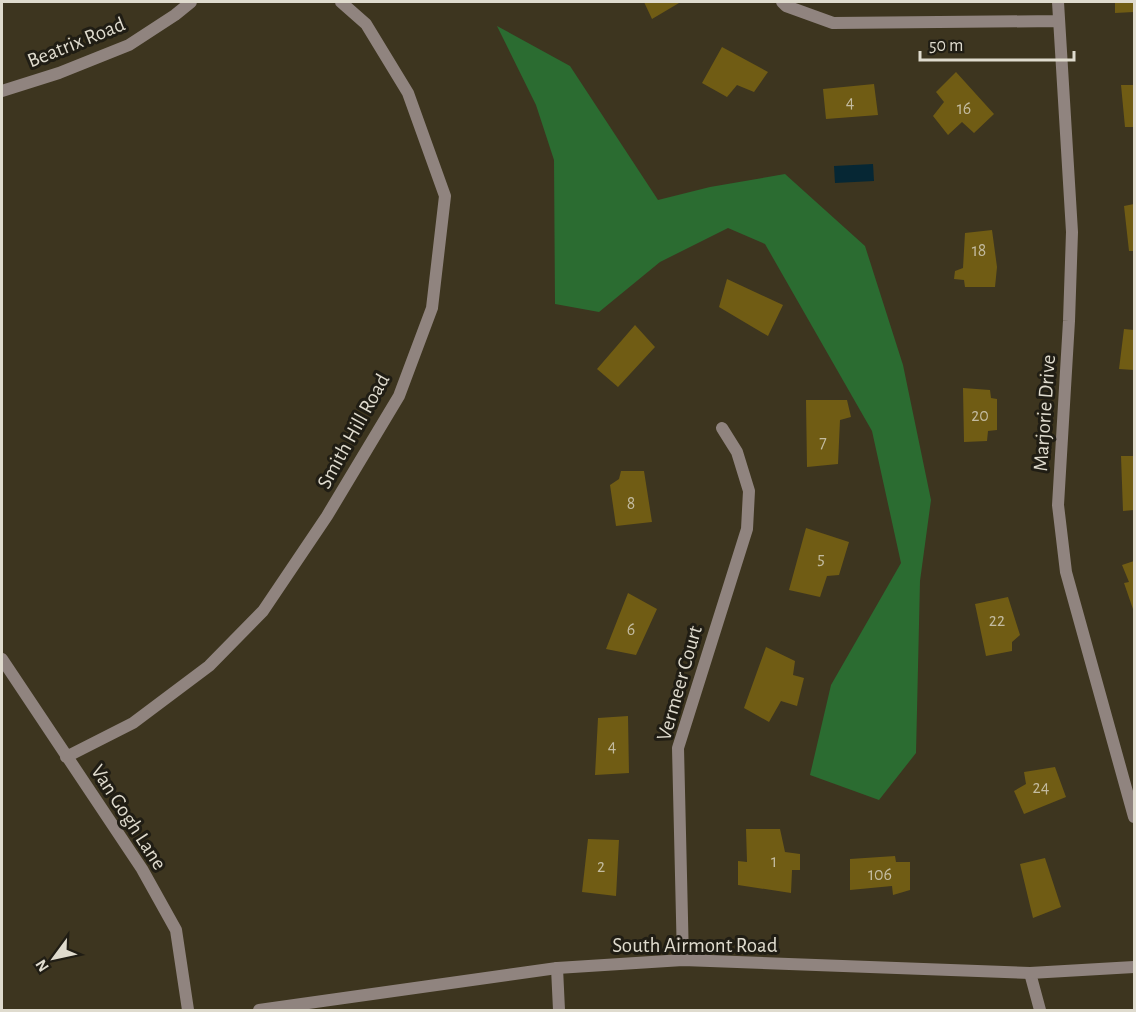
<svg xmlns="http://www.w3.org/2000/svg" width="1136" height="1012" viewBox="0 0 1136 1012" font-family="'Alegreya Sans',sans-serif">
	<rect width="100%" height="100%" fill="#3d351f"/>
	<!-- forest -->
	<path fill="#2b6c31" d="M497,26L570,66L658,200L710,187L785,174L865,246L903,365L931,500L920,581L916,753L879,800L810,775L831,685L901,563L872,431L765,244L728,228L660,262L599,312L555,304L554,160L536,105Z"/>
	<!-- water -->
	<path fill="#062734" d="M873,164L874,181L835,183L834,166Z"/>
	<!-- building -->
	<path fill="#705c14" d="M644,2H678L679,3L652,19Z
		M1115,2H1134V12L1115,13Z
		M722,47L768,72L754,92L737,85L727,97L702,83Z
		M956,72L994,114L974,133L962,122L948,135L933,116L944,102L936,92Z
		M874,84L878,115L826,119L823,89Z
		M1121,85H1134V127H1125Z
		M1134,204V251H1129L1124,206Z
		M992,230L997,267L995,287H965L964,280L954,279L955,271L963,268L965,233Z
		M727,279L783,305L768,336L719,307Z
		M635,325L655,347L618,387L597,369Z
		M1124,329L1134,330V370L1119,369Z
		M963,388L990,390L991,398L997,399V430L988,431L987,441L964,442Z
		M806,400H847L851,417L840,420L838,464L807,467Z
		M1121,456H1134V510L1123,511Z
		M621,471H644L652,522L616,526L610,485L619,479Z
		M806,528L849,542L839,575L827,576L820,597L789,590Z
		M1134,561V612L1124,583L1129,582L1122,565Z
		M628,593L657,609L636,655L606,649Z
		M1008,597L1020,635L1012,642V651L986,656L975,604Z
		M766,647L795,661L793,675L804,678L797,706L781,701L769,722L744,708Z
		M628,716L629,773L595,775L598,718Z
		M1055,767L1066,797L1024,814L1014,791L1026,784L1024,772Z
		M746,829H780L785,852L800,854V870H792L791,893L738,885V861L747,862Z
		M588,839L619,840L616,896L582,892Z
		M895,856L896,862H910V890L893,895L892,886L850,890V859Z
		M1045,858L1061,907L1033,918L1020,864Z"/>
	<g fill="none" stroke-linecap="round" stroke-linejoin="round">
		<!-- minor -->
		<path stroke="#90847f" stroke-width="12" d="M782,2L786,6L833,23L1059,21
			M1058,2L1072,232L1069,321L1058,505L1066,572L1134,817
			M2,91L59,73L129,45L175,15L191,2
			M2,659L142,869L176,930L188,1010
			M66,757L133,723L209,666L263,611L327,516L399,396L432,308L445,196L408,93L366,24L341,2
			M683,960L678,748L747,529L749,491L737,452L722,428
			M557,968L559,1010
			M1030,973L1040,1010"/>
		<!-- tertiary -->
		<path stroke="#90847f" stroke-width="12" d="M259,1010L557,968L683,960L1030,973L1134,967"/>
	</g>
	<g text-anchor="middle" stroke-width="6" stroke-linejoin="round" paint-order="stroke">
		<!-- number labels -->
		<g font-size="18" fill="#c3bba0">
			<text x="850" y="108">4</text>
			<text x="964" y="114">16</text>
			<text x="979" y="256">18</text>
			<text x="980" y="421">20</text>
			<text x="823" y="448">7</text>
			<text x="631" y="509">8</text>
			<text x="821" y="564">5</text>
			<text x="997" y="626">22</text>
			<text x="631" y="635">6</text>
			<text x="612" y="752">4</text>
			<text x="1041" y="793">24</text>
			<text x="774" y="867">1</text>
			<text x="601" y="872">2</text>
			<text x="880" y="880">106</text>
		</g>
		<!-- street labels -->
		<g font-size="21" fill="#dfdbce" stroke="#201d14">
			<text transform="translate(76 42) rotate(-22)" y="7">Beatrix Road</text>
			<text transform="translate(1044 413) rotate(-86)" y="7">Marjorie Drive</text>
			<text transform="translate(353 431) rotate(-61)" y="7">Smith Hill Road</text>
			<text transform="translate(679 683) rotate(-74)" y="7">Vermeer Court</text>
			<text transform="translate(129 817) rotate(57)" y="7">Van Gogh Lane</text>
			<text x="695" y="952">South Airmont Road</text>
		</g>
	</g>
	<!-- border -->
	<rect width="1136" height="1012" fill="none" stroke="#dfdbce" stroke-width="6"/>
	<!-- north arrow -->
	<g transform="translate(54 958) rotate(237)" stroke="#201d14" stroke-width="4.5" paint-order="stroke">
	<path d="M0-4.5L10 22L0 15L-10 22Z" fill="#dfdbce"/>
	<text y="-9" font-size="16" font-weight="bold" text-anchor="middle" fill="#dfdbce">N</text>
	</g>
	<!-- scale -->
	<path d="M920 51v9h154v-9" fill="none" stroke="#dfdbce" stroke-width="3"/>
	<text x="929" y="51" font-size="18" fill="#dfdbce" stroke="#201d14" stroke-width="4.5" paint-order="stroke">50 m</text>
</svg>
